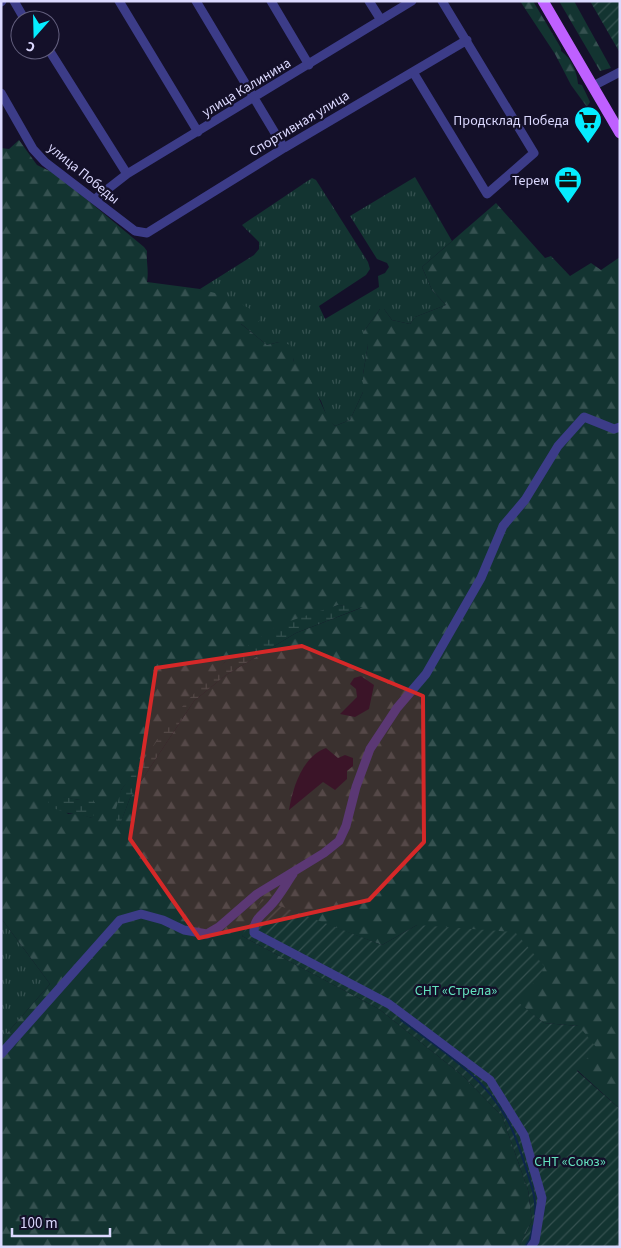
<svg xmlns="http://www.w3.org/2000/svg" width="621" height="1248" viewBox="0 0 621 1248" font-family="'Source Sans 3',sans-serif">
	<defs>
		<pattern id="grass-tufts" width="24" height="20" patternUnits="userSpaceOnUse" patternTransform="scale(1.25)"><rect width="24" height="20" fill="#133431"/><path d="M3 7l-1-3M5 7V3M7 7l1-3M15 17l-1-3M17 17v-4M19 17l1-3" fill="none" stroke="#355150"/></pattern>
		<pattern id="forest-firs" width="22" height="20" patternUnits="userSpaceOnUse" patternTransform="scale(1.25)"><rect width="22" height="20" fill="#133431"/><path d="M5 1l3.5 6h-7zM16 11l3.5 6h-7z" fill="#355150"/></pattern>
		<pattern id="wetland-marsh" width="20" height="14" patternUnits="userSpaceOnUse" patternTransform="scale(1.25)"><rect width="20" height="14" fill="#133431"/><path d="M1 5h8M5 5V1M11 12h8M15 12V8" fill="none" stroke="#355150"/></pattern>
		<pattern id="garden-furrows" width="10" height="10" patternUnits="userSpaceOnUse" patternTransform="scale(1.25)"><rect width="10" height="10" fill="#133431"/><path d="M-1 1l2-2M0 10L10 0M9 11l2-2" fill="none" stroke="#355150"/></pattern>
	</defs>
	<rect width="100%" height="100%" fill="#141029"/>
	<!-- grass -->
	<path fill="url(#grass-tufts)" d="M415,177L452,241L422,267L432,290L446,305L415,317L410,324L392,320L384,309H380L364,331L368,345L363,374V392L350,420L335,426L328,420L321,401L294,363L293,358L279,342L267,345L240,323L259,314L200,289L254,255L259,249V242L242,225L312,178L316,180L368,262L370,269L366,275L319,306L325,319L379,287L378,276L385,273L389,267L387,263L377,259L350,216Z
		M1,918L50,984L1,1040Z"/>
	<!-- forest -->
	<path fill="url(#forest-firs)" fill-rule="evenodd" d="M520,1H533L561,48V51C572,59 577,72 578,84L582,85L590,102L587,107L571,85L555,54Z
		M559,1H574L611,68L600,71Z
		M19,140L37,165L56,174L144,247L147,251C146,263 149,269 147,282L200,289L226,296L260,314L259,321L241,324L267,345L279,342L291,345L297,354L293,358L294,362C315,372 319,411 335,426L350,420L363,392V374L368,345L362,338L364,331L380,309H384L392,320L410,324L415,317L446,305L432,290L422,267L496,203L545,258L551,256L570,276L591,263L601,270L620,257V1109L577,1070L579,1026L544,1023L417,925L382,945L272,904L242,936L379,1009L463,1076L502,1116L528,1190L532,1221L519,1247H1V1040L50,984L1,918V148L9,149ZM338,605L361,608L296,633L226,675L194,701L130,798L118,829L121,790L225,662ZM361,676L374,685L369,709L355,717L340,714L357,697L356,689L350,684L354,678ZM326,748L338,758L345,755L353,758V766L347,771V779L335,790L323,782L289,810C293,787 302,757 326,748ZM52,796L80,800H93L92,818L80,814H68Z"/>
	<!-- wetland -->
	<path fill="url(#wetland-marsh)" d="M338,605L363,607L296,633L226,675L194,701L130,798L118,830L115,813L121,790L185,703L225,662L278,625Z
		M52,795L80,800H93L98,807L92,818C77,813 63,815 49,805L48,800Z"/>
	<!-- garden -->
	<path fill="url(#garden-furrows)" d="M590,1H620V53Z
		M262,899L382,945L417,925L515,932L545,967L519,1003L544,1023L579,1026L596,1047L577,1071L620,1109V1247H519L532,1221L528,1190L502,1116L463,1076L379,1009L242,936Z"/>
	<g fill="none" stroke-linecap="round" stroke-linejoin="round">
		<!-- stream -->
		<path stroke="#0d264c" stroke-width="2" d="M401,1020C440,1049 484,1076 507,1119C515,1133 520,1150 525,1165C530,1181 537,1198 535,1214
			M525,1247L530,1239L533,1226"/>
		<!-- minor -->
		<path stroke="#3c3c88" stroke-width="9" d="M14,1L25,20
			M119,1L198,132
			M196,1L284,148
			M271,1L309,65
			M369,1L381,20
			M1,2L2,1
			M49,50L127,174
			M413,72L487,194L534,153L442,1
			M593,86L620,72
			M1,93L33,149L45,162L135,231L147,233L284,148L467,40
			M95,199L127,174L412,1
			M293,874C286,884 280,895 272,904C264,914 253,918 254,933L389,1004L490,1080L524,1135L542,1198L535,1241L531,1247
			M1,1054L120,920L141,914L163,920L184,930L207,934L219,927L257,894L324,853L339,841L346,826L356,787L370,749L397,708L426,674L481,578L503,526L525,500L558,446L584,417L614,429L620,427"/>
		<!-- major -->
		<path stroke="#bf60ff" stroke-width="11" d="M543,1L620,133"/>
	</g>
	<!-- marked area -->
	<path fill="#d62828" fill-opacity="0.2" stroke="#d62828" stroke-width="4" stroke-linejoin="round" d="M302,646L423,696L424,842L369,900L199,938L130,839L156,668Z"/>
	<!-- icons -->
	<defs>
		<g id="supermarket-pin" transform="scale(1.4375)"><path d="M0 17L-7.5 6A9.5 9.5 0 1 1 7.5 6Z" fill="#05edff" stroke="#141029"/><path d="M-6-5.5h2.5l.6 2H6L4.5 2H-2.5L-4.4-4H-6ZM-1.5 3.2a1.3 1.3 0 1 0 .1 0ZM3 3.2a1.3 1.3 0 1 0 .1 0Z" fill="#111"/></g>
		<g id="office-pin" transform="scale(1.4375)"><path d="M0 17L-7.5 6A9.5 9.5 0 1 1 7.5 6Z" fill="#05edff" stroke="#141029"/><path d="M-6-3h4V-5.5h4V-3h4V5H-6ZM-1-4.5V-3h2v-1.5ZM-6 0V1H6V0Z" fill="#111"/></g>
	</defs>
	<g fill-rule="evenodd">
		<use href="#supermarket-pin" x="588" y="120"/>
		<use href="#office-pin" x="568" y="180"/>
	</g>
	<g text-anchor="middle" stroke-width="4.5" stroke-linejoin="round" paint-order="stroke">
		<!-- street labels -->
		<g font-size="14" fill="#dcd9ff" stroke="#141029">
			<text transform="translate(246 87) rotate(-31)" y="5">улица Калинина</text>
			<text transform="translate(299 123) rotate(-31)" y="5">Спортивная улица</text>
			<text transform="translate(84 173) rotate(39)" y="5">улица Победы</text>
		</g>
		<!-- poi labels -->
		<g font-size="14" fill="#dcd9ff" stroke="#141029" text-anchor="end">
			<text x="569" y="125">Продсклад Победа</text>
			<text x="549" y="185">Терем</text>
		</g>
		<!-- park labels -->
		<g font-size="14" fill="#63e1be" stroke="#141029">
			<text x="456" y="995">СНТ «Стрела»</text>
			<text x="570" y="1166">СНТ «Союз»</text>
		</g>
	</g>
	<!-- border -->
	<rect width="621" height="1248" fill="none" stroke="#dcd9ff" stroke-width="5"/>
	<!-- north arrow -->
	<g transform="translate(35 35) rotate(200)"><circle r="24" fill="#141029" stroke="#64607f"/>
	<path d="M0-4L9 19L0 12L-9 19Z" fill="#05edff"/>
	<text y="-8" font-size="14" font-weight="bold" text-anchor="middle" fill="#dcd9ff">С</text>
	</g>
	<!-- scale -->
	<path d="M12 1228v8h98v-8" fill="none" stroke="#dcd9ff" stroke-width="2.5"/>
	<text x="20" y="1228" font-size="15" fill="#dcd9ff" stroke="#141029" stroke-width="4" paint-order="stroke">100 m</text>
</svg>
